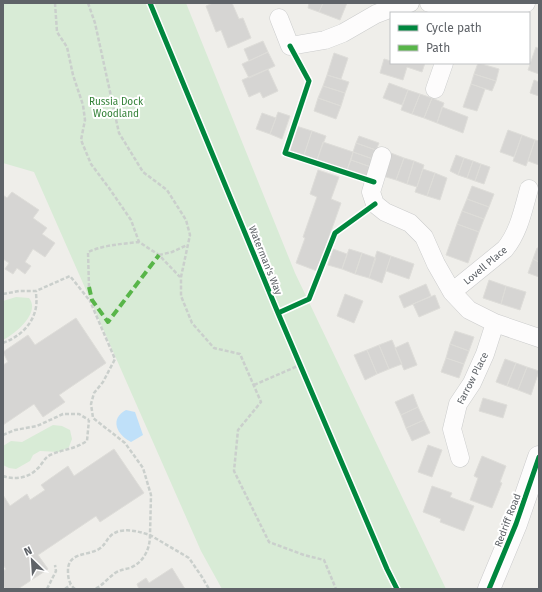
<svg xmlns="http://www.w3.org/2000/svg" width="542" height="592" viewBox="0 0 542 592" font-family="'Fira Sans',sans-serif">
	<rect width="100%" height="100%" fill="#efeeea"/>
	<!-- green -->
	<path fill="#d8ebd6" d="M3,3H186L295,273L446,589H222L201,551L34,172L3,163Z
		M16,297L29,298C41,313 15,334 3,340V301Z
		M53,425L62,426L70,430L72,439L69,447L59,452L40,451L33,455L30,461L16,469L9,468L3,465V446L11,441L22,442Z"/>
	<!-- water -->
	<path fill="#bfe0f9" d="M126,410L135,412L143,435L131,442C117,435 109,419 126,410Z"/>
	<!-- building -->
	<path fill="#d6d5d3" stroke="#deddd9" d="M213,3H232L239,19L243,18L251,38L228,48L221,30L216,32L206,6Z
		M309,3H323L319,12L308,8Z
		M323,3H347L340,20L319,12Z
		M263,41L268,52L249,61L244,49Z
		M536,47L539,49V74L528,70Z
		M268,52L275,66L249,78L242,64Z
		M334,53L348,58L341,79L327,75Z
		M384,59L391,61V63H425L422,72L407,67L403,80L380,73Z
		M478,63L499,69L496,81L474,74Z
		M268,69L278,91L263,98L260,92L249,97L242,80Z
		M474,74L496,81L492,91L471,84Z
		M327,75L349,82L345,93L323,86Z
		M534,80L539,82V96L530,93Z
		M389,83L408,90L402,105L383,98Z
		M471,84L485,89L477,111L463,107Z
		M323,86L345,93L341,106L318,98Z
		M408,90L420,94L412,114L401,110Z
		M420,94L432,98L424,118L412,114Z
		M318,98L341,106L336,119L314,111Z
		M432,98L444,103L437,123L424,118Z
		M442,107L468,117L463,133L437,123Z
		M278,112L290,116L282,139L270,134Z
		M262,113L276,118L270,134L256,129Z
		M296,126L312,131L304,155L288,150Z
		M508,130L522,135L514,157L500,152Z
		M312,131L326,136L317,160L304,155Z
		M522,135L535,140L526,166L513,161Z
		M359,136L379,143L376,150L356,143Z
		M535,140L539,141V165L528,161Z
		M323,142L353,152L347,170L317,160Z
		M356,143L376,150L373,159L353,152Z
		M353,152L373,159L371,167L351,160Z
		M391,153L404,158L396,180L383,176Z
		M456,155L464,158L458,175L450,171Z
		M404,158L414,161L407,184L396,180Z
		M464,158L473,161L467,178L458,175Z
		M351,160L371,167L367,176L347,170Z
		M414,161L424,165L417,187L407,184Z
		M473,161L481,164L475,181L467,178Z
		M481,164L490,167L484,184L475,181Z
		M423,169L435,173L427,196L415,192Z
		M318,170L339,177L331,199L341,203L317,271L296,263L305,238L303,237L317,197L310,194Z
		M435,173L447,178L440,200L427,196Z
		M472,186L494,194L489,207L467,199Z
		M12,192L39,210L33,218L47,228L42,234L55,243L45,257L33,249L25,262L31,266L25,274L17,268L13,274L5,269L9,263L3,259V195L7,198Z
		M467,199L489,207L484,219L462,211Z
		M462,211L484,219L479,232L457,224Z
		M457,224L479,232L468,263L446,255Z
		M537,248H539V262L533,259Z
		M333,249L347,254L342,269L328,265Z
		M349,249L362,253L355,274L342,269Z
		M377,251L391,256L382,283L369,278Z
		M362,253L376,258L369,278L355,274Z
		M391,256L414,264L409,279L386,271Z
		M533,259L539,262V277L528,273Z
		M489,280L506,286L501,304L483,298Z
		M426,284L431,296L404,308L399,296Z
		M506,286L526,292L520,310L501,304Z
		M345,294L363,301L354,323L337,316Z
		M435,295L440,308L419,317L413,304Z
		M76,318L106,363L59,395L65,402L43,417L34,404L3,425V365L8,362L3,352L28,335L35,345Z
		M455,331L474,337L469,351L450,344Z
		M392,340L402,364L389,369L379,345Z
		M408,342L417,365L404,370L395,348Z
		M450,344L469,351L464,364L446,358Z
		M379,345L389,369L377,374L367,350Z
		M367,350L377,374L365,380L354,355Z
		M446,358L464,364L459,378L441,372Z
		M505,359L516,363L507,386L496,382Z
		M516,363L527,367L518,390L507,386Z
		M527,367L539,371L531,395L518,390Z
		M413,394L418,407L401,415L395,402Z
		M483,398L507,405L503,418L479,411Z
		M418,407L424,420L406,428L401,415Z
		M424,420L430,433L412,441L406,428Z
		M428,445L442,450L432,477L418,472Z
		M114,449L144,493L100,522L96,516L38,555L48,569L18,589H5L3,585V571L6,569L3,565V495L10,506L27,494L30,500L45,490L41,485L68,466L74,476Z
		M482,456L506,466L500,482L502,483L492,508L470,500L478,478L474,476Z
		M432,486L452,493L450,497L474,506L464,531L440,522L441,519L423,512Z
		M172,568L185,589H139L137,584L146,578L149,583Z"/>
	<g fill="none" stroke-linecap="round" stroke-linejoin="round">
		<!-- minor casing -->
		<g stroke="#cbcccc" stroke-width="19">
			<path id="minor" d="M429,3C440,4 450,8 460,10C481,15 507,12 526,3
				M279,18L290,46L325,40L343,33L376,14L397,6L410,3
				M435,89L444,63
				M382,156L371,192L375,204L385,212L410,223L424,237L436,264L452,292L469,310L495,323L539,338
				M452,292L505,249C519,232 523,210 529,189
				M460,458L452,429L458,404L472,383L485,354L495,323"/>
		</g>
		<!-- secondary casing -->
		<g stroke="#cacacb" stroke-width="23">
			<path id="secondary" d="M489,589L516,524L539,457"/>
		</g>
		<!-- path -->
		<path stroke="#cacfcc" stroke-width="2.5" stroke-dasharray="4 2" stroke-linecap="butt" d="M55,3L57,32L67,47L73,75L83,105L85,120L81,140L91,164L109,188L131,220L139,242L159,255L180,277
			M88,3L95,23L119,133L143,172L167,190L186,220L190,235L181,277V296L192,323L214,348L240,354L261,402L238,430L234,471L269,542L304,555L324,560L336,589
			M159,255L172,252L187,245
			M89,287L88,252C104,245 121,244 139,242
			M3,294L19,291H36L70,276L90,301
			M92,300L90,301L115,359L103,382L94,393L91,404L93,418L125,443L143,468L151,495L150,535L189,558L202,577L209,589
			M278,313L309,299L335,233L361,214
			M3,343C19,337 33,325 36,307C37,302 36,296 36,291
			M254,385L300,365
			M3,435L15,430L37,426L63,414H79L89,420
			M3,476C14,480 29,478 37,469C42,465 44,458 50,455C63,449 73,450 87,441L89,420
			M47,589L56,571L55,565
			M65,589L70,585
			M75,589C70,585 68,579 68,572C67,552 87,556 99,549C108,543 107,534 120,531C131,529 140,532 150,535C150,549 144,562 130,568C125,569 120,570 115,573C108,578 103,585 95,589"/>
		<!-- minor -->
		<use href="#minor" stroke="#fdfcfc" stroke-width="18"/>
		<!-- secondary -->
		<use href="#secondary" stroke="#fdfcfc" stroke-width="22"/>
		<!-- quiet -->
		<path stroke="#58b549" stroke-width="4" stroke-dasharray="8 4" stroke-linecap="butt" d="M89,287L92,300L108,322L159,255"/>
		<!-- cycleway casing -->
		<g stroke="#fff" stroke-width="8">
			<path id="cycleway" d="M150,3L278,313L387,569L397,589
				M290,46L309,81L285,153L374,182
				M278,313L309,299L335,233L375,204
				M489,589L516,524L539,457"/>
		</g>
		<!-- cycleway -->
		<use href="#cycleway" stroke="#00873e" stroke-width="5"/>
	</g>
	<g text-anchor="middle" stroke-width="4" stroke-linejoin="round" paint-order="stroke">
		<!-- park labels -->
		<g font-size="10" fill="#348238" stroke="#fff">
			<text x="116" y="105">Russia Dock<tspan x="116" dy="12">Woodland</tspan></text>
		</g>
		<!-- street labels -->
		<g font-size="10" fill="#5f6368" stroke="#fff">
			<text transform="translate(266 260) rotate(68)" y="4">Waterman's Way</text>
			<text transform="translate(485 265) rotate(-40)" y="4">Lovell Place</text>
			<text transform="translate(472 378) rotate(-63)" y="4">Farrow Place</text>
			<text transform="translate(507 520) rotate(-69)" y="4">Redriff Road</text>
		</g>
	</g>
	<!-- border -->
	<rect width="542" height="592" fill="none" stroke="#5f6368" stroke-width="8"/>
	<!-- legend -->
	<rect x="390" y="12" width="140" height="52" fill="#ffffff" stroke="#bfc1c3"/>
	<rect x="398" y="25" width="20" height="6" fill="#00873e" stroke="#bfc1c3"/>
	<text x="426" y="32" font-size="12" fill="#5f6368">Cycle path</text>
	<rect x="398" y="45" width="20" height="6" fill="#58b549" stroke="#bfc1c3"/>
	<text x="426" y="52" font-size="12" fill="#5f6368">Path</text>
	<!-- north arrow -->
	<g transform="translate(32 560) rotate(335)" stroke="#ffffff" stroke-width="3" paint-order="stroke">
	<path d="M0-3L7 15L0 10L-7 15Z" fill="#5f6368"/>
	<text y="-6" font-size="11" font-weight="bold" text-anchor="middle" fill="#5f6368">N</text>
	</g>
</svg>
